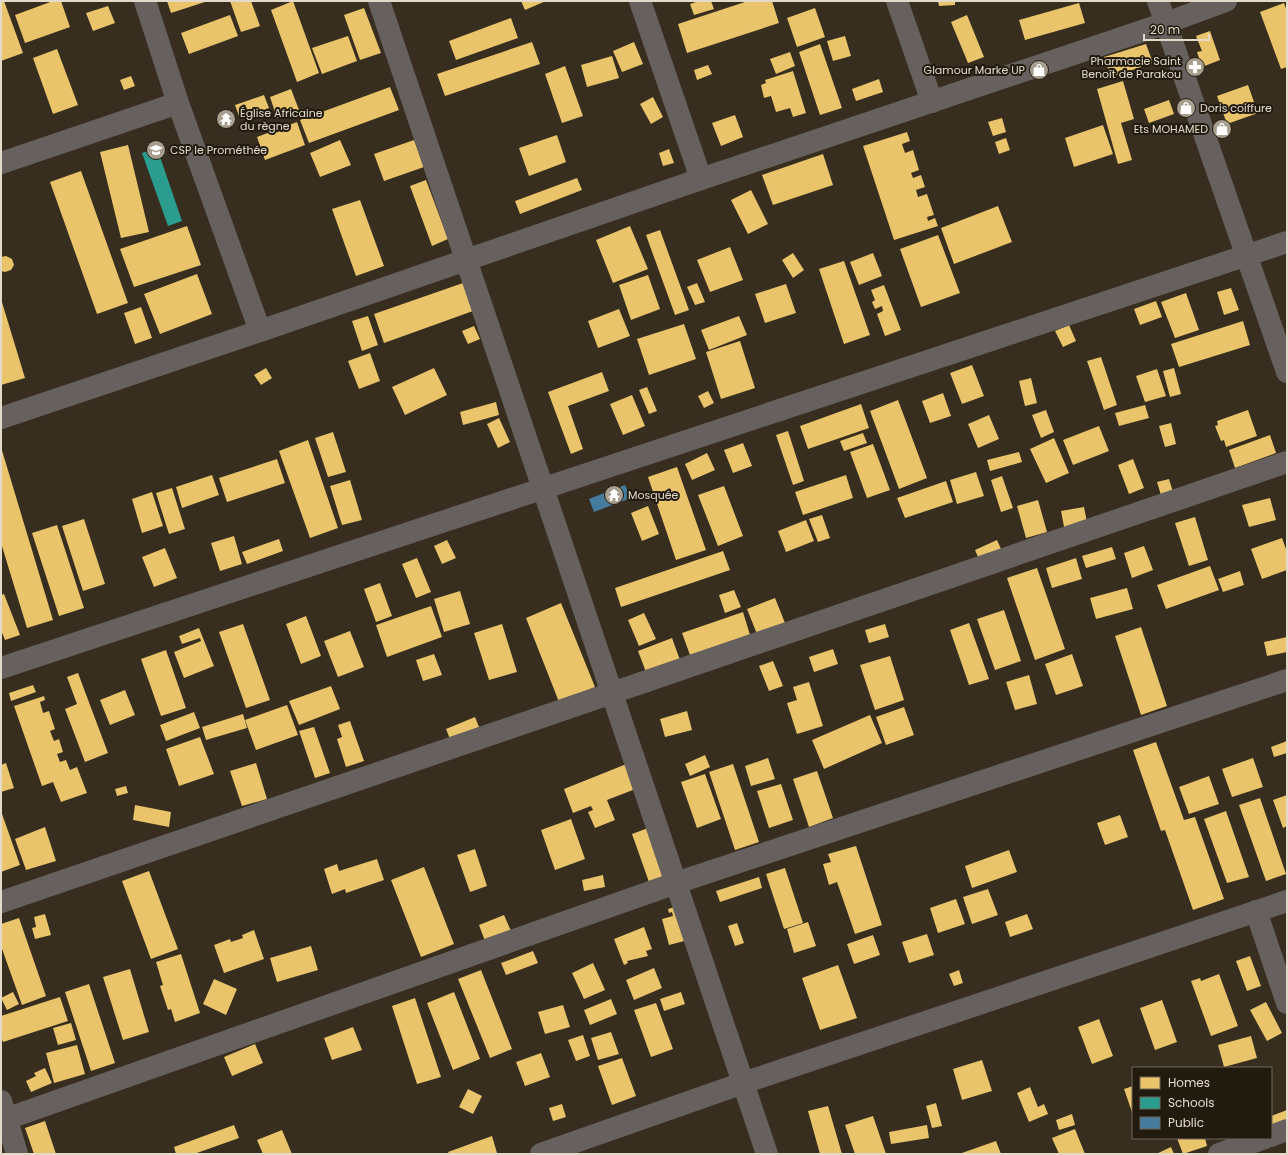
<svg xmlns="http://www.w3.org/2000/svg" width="1288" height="1155" viewBox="0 0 1288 1155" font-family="Poppins,sans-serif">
	<rect width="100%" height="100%" fill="#372e1f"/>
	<!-- homes -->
	<path fill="#e9c46a" d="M1,1H4L23,53L1,61Z
		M53,1H61L70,27L25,43L15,15Z
		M167,1H208L171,13Z
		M230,1H251L260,26L241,32Z
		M293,1L319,73L297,82L271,10Z
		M521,1H546L525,10Z
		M699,1H711L714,9L694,15L690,4Z
		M748,1H772L779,23L687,53L678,24Z
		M938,1H955V5L939,6Z
		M1079,3L1085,23L1025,40L1019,20Z
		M1284,3L1287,11V67L1281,69L1260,12Z
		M108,6L115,23L93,31L86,13Z
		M364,8L381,53L360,60L344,15Z
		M815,8L825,37L797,47L787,18Z
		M230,15L238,36L189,54L181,33Z
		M967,15L984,57L968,63L951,22Z
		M511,18L518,38L456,60L449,41Z
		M1210,31L1220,60L1202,67L1197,52L1202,51L1196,36Z
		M348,36L357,61L322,74L312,48Z
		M845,36L851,56L833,61L827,41Z
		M532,42L540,64L445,96L437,74Z
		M634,42L643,64L622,72L613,51Z
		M820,44L842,108L820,115L799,52Z
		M1146,44L1153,63L1111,77L1104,57Z
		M57,49L78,105L53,114L33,58Z
		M790,52L795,66L776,74L770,59Z
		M612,56L619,78L587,87L581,65Z
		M708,65L712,74L697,80L694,70Z
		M565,66L583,116L562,123L545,74Z
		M793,71L806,113L793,117L790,108L776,112L771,96L764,98L761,85L766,83L765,80Z
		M131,76L135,86L124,90L120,80Z
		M879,79L883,92L856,101L852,89Z
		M1123,81L1134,119L1121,123L1132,160L1118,164L1097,89Z
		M1248,85L1258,113L1227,124L1217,96Z
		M390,87L399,110L309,143L300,120Z
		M291,89L299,110L277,118L270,97Z
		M264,95L269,108L240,119L235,105Z
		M653,97L663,117L651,124L640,104Z
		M1169,100L1174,114L1149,123L1144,109Z
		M735,115L743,137L721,146L712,123Z
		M1002,118L1006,132L993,136L988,122Z
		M297,122L305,145L265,160L257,137Z
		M1103,125L1113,154L1074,167L1065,138Z
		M907,132L910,141L902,144L905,153L913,150L919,170L911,173L913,178L921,175L925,187L916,190L918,197L927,194L934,215L927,217L928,221L935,218L938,226L894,240L863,146Z
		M557,135L566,162L529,176L519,148Z
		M1006,138L1010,150L999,154L995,142Z
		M340,140L351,165L320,177L310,153Z
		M414,140L424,167L384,181L374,154Z
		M128,145L149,232L121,238L100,152Z
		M669,149L674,163L663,166L659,153Z
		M823,154L833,185L773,205L762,175Z
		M81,171L128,303L97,314L50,182Z
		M577,178L582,190L520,214L515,201Z
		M426,180L448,239L432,246L410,186Z
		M751,190L768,224L748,234L731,200Z
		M360,200L384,266L356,276L332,209Z
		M998,206L1012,242L954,264L941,228Z
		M187,226L201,265L134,287L120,249Z
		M630,226L648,269L613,283L596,240Z
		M660,230L689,310L675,315L646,235Z
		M938,235L960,293L921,307L900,249Z
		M730,247L743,280L710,292L697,260Z
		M793,253L804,270L793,278L782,260Z
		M873,253L882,276L859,285L850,262Z
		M6,256L12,259L14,265L11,270L5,272L1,271V257Z
		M844,261L870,335L844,344L819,269Z
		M197,274L212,314L160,334L144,294Z
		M648,275L660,309L631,320L619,285Z
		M463,283L473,311L384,343L374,314Z
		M697,283L705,302L695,305L687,287Z
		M786,284L796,313L765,323L755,294Z
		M884,285L901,330L885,336L877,314L883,311L882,306L875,309L872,302L875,300L871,290Z
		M1231,288L1239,310L1224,315L1217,292Z
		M1186,293L1199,330L1175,338L1161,302Z
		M1,299L25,378L1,385Z
		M1156,301L1162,317L1140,325L1134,309Z
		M141,307L152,338L135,344L124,313Z
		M619,309L630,336L598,348L588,321Z
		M368,316L378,345L362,351L352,321Z
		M739,316L747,335L709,350L701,330Z
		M1243,321L1250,345L1179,367L1171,344Z
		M684,324L696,359L649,375L637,339Z
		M1069,325L1076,341L1063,347L1055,331Z
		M474,326L480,339L468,344L462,331Z
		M740,341L755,388L721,399L706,352Z
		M370,353L380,381L359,389L348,361Z
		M1101,357L1117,405L1104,410L1087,361Z
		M972,365L984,396L962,404L950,373Z
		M266,368L272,378L261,385L254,375Z
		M434,368L447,395L405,415L392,387Z
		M1174,368L1181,394L1170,397L1163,371Z
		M1157,369L1166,396L1145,402L1136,376Z
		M602,372L609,391L568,406L583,449L571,454L548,392Z
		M1031,378L1037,403L1025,406L1019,381Z
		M647,387L657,411L649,414L639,390Z
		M708,391L714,403L704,408L698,396Z
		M943,393L951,416L930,423L922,401Z
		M632,395L645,426L623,435L610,404Z
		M898,400L927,478L899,489L870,411Z
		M496,402L499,415L463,425L460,412Z
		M861,404L869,428L808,449L800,426Z
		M1145,405L1149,418L1119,426L1115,413Z
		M1046,410L1054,432L1041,438L1032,415Z
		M1248,410L1257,436L1226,447L1224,440L1221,441L1215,426L1218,425L1217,421Z
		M989,415L999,439L978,448L968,424Z
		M499,418L510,442L498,448L487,424Z
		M1171,423L1176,444L1165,447L1159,426Z
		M1099,426L1109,451L1073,465L1063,440Z
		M788,431L804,481L793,485L776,435Z
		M333,432L346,472L328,477L315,438Z
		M863,433L867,443L844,451L840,441Z
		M1270,435L1276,453L1235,468L1229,450Z
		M1054,438L1069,473L1046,483L1030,449Z
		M308,440L338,528L310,538L279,451Z
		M743,443L752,466L733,473L724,450Z
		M873,444L890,490L867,498L850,452Z
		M1,447L53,620L27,628L1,543Z
		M1019,452L1022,462L990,471L987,460Z
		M707,453L715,470L692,480L685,464Z
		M277,459L285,483L227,502L219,478Z
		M1133,459L1144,488L1129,494L1118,465Z
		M677,467L706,550L676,560L648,477Z
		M976,472L984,496L957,504L950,480Z
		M212,475L219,495L182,508L176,487Z
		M846,475L853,498L803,515L795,492Z
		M1002,476L1013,508L1001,512L991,480Z
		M1169,479L1173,492L1161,495L1157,482Z
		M350,480L362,520L342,525L330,486Z
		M946,481L953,502L905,518L897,498Z
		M724,486L743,536L718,546L698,495Z
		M172,488L185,529L169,534L156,493Z
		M152,492L163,526L142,533L132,499Z
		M1270,498L1276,520L1249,527L1242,505Z
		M1038,500L1047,532L1026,538L1017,506Z
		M648,506L659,534L642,541L631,513Z
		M1084,507L1088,527L1065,532L1061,511Z
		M822,515L830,538L818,542L809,519Z
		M1195,517L1208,560L1189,566L1175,523Z
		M84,519L105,584L83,591L62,526Z
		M806,520L814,541L786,552L778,531Z
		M57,525L84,608L59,616L32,533Z
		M234,536L242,564L220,571L211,543Z
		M1282,538L1287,552V570L1262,579L1251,549Z
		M279,539L283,551L247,564L242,552Z
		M447,540L456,558L442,564L434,546Z
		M997,540L1001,549L979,559L975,550Z
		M1144,546L1153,570L1132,578L1124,553Z
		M1112,547L1116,559L1086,568L1082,556Z
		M165,548L177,578L154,587L142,557Z
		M723,551L730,570L621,607L615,588Z
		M417,558L431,592L416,598L402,564Z
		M1076,558L1082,579L1052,588L1046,568Z
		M1210,566L1219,590L1166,609L1157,585Z
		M1037,568L1065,649L1035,660L1007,578Z
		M1240,571L1244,585L1223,592L1218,579Z
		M380,583L392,616L376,622L364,589Z
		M1127,588L1133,609L1096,619L1090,598Z
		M734,590L741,607L725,613L719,595Z
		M460,591L470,624L444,632L434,599Z
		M4,594L20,635L5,640L1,630V595Z
		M775,598L785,623L757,634L747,609Z
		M561,603L595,687L559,702L526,618Z
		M431,606L442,637L387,657L376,625Z
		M1004,610L1021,661L995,670L977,619Z
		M743,612L750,635L690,655L682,633Z
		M644,613L656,639L639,646L628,620Z
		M306,616L321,656L301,664L286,624Z
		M969,623L989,679L969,685L950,630Z
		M243,624L270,700L246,708L219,632Z
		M502,624L517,672L489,680L474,633Z
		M885,624L889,637L869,643L865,630Z
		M1141,627L1167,706L1141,715L1115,636Z
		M199,628L214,666L184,678L174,652L201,641L200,638L182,644L179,636Z
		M350,631L364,667L338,677L324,641Z
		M1287,637V652L1267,656L1264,642Z
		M672,638L680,660L646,672L638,651Z
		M833,649L838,664L814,672L809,657Z
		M166,650L186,708L161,716L141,659Z
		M434,654L442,675L423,681L416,660Z
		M1072,654L1083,686L1056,695L1045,664Z
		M890,656L904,700L875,710L860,665Z
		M773,661L783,686L769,691L759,666Z
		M78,673L108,753L85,762L65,709L77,704L67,677Z
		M1029,675L1037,704L1015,710L1006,682Z
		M809,682L823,726L797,734L787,703L797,700L793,687Z
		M33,685L36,692L11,701L9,693Z
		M331,686L340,709L299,725L289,701Z
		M125,690L135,715L110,725L100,700Z
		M44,696L45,700L40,702L43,713L49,711L55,729L50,731L54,741L59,739L63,752L57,754L60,762L66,760L70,770L77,767L87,793L61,802L53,782L42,786L14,706Z
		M287,705L298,735L256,750L245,720Z
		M904,707L914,735L886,745L876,717Z
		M687,711L692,730L665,737L660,719Z
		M194,712L200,728L166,741L160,725Z
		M243,714L247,728L206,740L202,727Z
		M870,715L882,743L824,769L812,740Z
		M475,717L479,727L450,739L446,729Z
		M350,721L364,761L346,767L337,739L342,737L338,725Z
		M314,727L330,773L315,778L299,731Z
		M200,737L214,774L179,786L166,749Z
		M1287,741V753L1274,757L1271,747Z
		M1156,742L1184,820L1195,817L1224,899L1193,910L1165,830L1161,831L1133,750Z
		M705,755L710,767L690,776L685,764Z
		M768,758L775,779L751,786L745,766Z
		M1253,758L1263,787L1232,797L1222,769Z
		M6,763L14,788L1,792V765Z
		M256,763L267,799L242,806L230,771Z
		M629,763L638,788L607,800L615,820L595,828L588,812L593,810L591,806L573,813L564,789Z
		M733,764L759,842L735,850L709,772Z
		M817,771L833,818L809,827L793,779Z
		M705,774L721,819L697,828L681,782Z
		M1209,776L1219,804L1189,814L1179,787Z
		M781,784L793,820L769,828L757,791Z
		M126,786L128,793L117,796L115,789Z
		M1287,795V826L1283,828L1273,800Z
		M1260,798L1286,874L1266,881L1239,805Z
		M135,805L171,812L169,827L133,820Z
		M1,811L20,865L1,872Z
		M1226,811L1249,877L1227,883L1204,819Z
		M1120,815L1128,837L1105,845L1097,823Z
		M571,819L585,859L555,870L541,830Z
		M45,827L56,861L26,870L15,839Z
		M648,828L669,875L649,882L632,834Z
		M856,846L882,925L855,934L837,882L829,885L823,864L831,862L828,854Z
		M475,849L487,886L470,892L457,855Z
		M1009,850L1017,872L972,888L965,866Z
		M377,859L384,880L346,893L345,889L332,894L324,869L337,864L339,871Z
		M424,867L454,944L421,957L391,880Z
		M785,868L803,923L784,929L766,874Z
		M149,871L178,949L151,959L122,881Z
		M603,875L605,887L584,891L582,880Z
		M759,877L762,888L720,902L716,891Z
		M988,889L998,915L972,924L963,897Z
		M956,899L965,924L938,933L930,908Z
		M678,906L688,940L669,945L662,919L673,916L672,912L669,913L668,909Z
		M45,914L51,935L35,939L32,928L36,927L34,917Z
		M1027,914L1033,929L1010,937L1005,922Z
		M504,915L511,931L485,941L479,925Z
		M19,918L46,996L22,1005L1,946V924Z
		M808,922L816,946L794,953L787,929Z
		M737,923L744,943L735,946L728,926Z
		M644,927L652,949L646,951L648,956L627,961L628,963L624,965L614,939Z
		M254,930L264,959L224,973L214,945L230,939L231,942L243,938L242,935Z
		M927,934L934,955L909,963L902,942Z
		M873,935L880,955L854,964L847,944Z
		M311,946L318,970L277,982L270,958Z
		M533,951L538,963L506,975L501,963Z
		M181,954L200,1013L175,1022L171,1009L168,1010L160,986L163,985L156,962Z
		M1250,956L1261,986L1247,991L1236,961Z
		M593,963L605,990L584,999L572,973Z
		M838,965L857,1018L820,1030L802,978Z
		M654,968L662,988L634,1000L626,980Z
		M130,969L149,1032L123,1040L103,977Z
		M481,970L512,1049L490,1058L458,979Z
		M959,970L963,983L954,986L949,974Z
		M1219,974L1238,1026L1211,1036L1191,981L1200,978L1201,981Z
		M214,979L237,989L226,1015L203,1004Z
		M89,984L115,1063L91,1071L65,992Z
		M13,992L19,1004L7,1010L1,998Z
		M454,992L480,1059L453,1070L427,1003Z
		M681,992L685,1004L664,1011L660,999Z
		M60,997L68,1021L3,1042L1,1036V1016Z
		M415,998L441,1077L417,1084L392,1006Z
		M611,999L617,1014L590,1025L584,1010Z
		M1162,1000L1177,1042L1155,1050L1140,1008Z
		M1266,1002L1282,1033L1267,1041L1250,1010Z
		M656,1003L673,1049L651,1057L634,1010Z
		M563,1005L570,1027L545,1034L538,1012Z
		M1099,1019L1113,1056L1092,1064L1078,1027Z
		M71,1023L76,1040L58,1045L53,1028Z
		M353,1027L362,1050L332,1060L324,1038Z
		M611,1032L619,1054L598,1060L591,1038Z
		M583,1035L590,1056L576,1061L568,1040Z
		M1251,1036L1257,1058L1224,1067L1218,1045Z
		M255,1044L263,1063L232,1076L224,1057Z
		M77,1045L85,1074L54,1083L46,1053Z
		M541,1053L550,1077L525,1086L516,1062Z
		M622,1058L636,1096L612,1105L598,1066Z
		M982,1060L992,1091L962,1100L953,1069Z
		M45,1068L52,1083L31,1092L26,1081L36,1076L34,1073Z
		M1133,1086V1115L1124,1089Z
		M1030,1087L1038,1107L1044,1104L1048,1114L1029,1122L1017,1093Z
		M468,1089L482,1096L473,1114L459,1107Z
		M936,1103L942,1126L932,1128L926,1106Z
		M562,1104L566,1117L553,1121L549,1108Z
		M828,1106L842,1154H820L808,1111Z
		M1287,1110V1123L1271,1130V1116Z
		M1072,1114L1075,1125L1059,1130L1056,1120Z
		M873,1116L886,1154H855L845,1125Z
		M45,1121L56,1154H34L25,1128Z
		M234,1125L239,1138L194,1154H176L174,1147Z
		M927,1125L929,1138L891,1144L889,1132Z
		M1075,1129L1085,1154H1059L1052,1138Z
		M282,1130L292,1154H263L257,1140Z
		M492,1136L497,1153L449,1154L448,1152Z
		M1177,1138H1205L1207,1146L1183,1154Z
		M996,1141L1001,1154H959Z
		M1171,1147L1174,1154H1156Z"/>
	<!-- schools -->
	<path fill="#2a9d8f" d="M157,148L182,221L168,226L142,153Z"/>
	<!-- public -->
	<path fill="#457b9d" d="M625,485L631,498L594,512L589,499Z"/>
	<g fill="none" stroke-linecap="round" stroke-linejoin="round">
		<!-- minor -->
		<path stroke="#66605e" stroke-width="22" d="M145,1L178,103L260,331
			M379,1L767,1154
			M640,1L701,179
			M897,1L932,102
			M1158,1L1287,372
			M1,163L178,103
			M1,418L260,331L701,179L1166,23L1226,1
			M1,668L1287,242
			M1,902L1287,462
			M1256,911L1287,1003
			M1,1101L17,1154
			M6,1119L676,883L1287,680
			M1271,1136L1287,1130
			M541,1154L743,1083L1287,901
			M1219,1154L1265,1138"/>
	</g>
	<!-- icons -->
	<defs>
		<g id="pharmacy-disc" transform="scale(1)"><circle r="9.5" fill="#a79e8e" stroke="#211a0e"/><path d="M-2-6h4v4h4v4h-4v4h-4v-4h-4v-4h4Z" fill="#fff"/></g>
		<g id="shop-disc" transform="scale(1)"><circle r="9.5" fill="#a79e8e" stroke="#211a0e"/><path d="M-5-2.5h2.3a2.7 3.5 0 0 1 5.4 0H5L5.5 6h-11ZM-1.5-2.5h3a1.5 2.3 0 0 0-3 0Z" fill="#fff"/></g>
		<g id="temple-disc" transform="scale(1)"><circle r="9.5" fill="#a79e8e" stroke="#211a0e"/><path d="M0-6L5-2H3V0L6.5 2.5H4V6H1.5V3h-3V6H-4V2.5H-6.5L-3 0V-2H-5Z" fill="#fff"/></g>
		<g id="school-disc" transform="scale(1)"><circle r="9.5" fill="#a79e8e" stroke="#211a0e"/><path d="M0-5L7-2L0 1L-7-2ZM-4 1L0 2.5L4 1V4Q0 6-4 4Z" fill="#fff"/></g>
	</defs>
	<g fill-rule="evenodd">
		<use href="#pharmacy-disc" x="1195" y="67"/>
		<use href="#shop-disc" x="1039" y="70"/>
		<use href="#shop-disc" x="1186" y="108"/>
		<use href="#temple-disc" x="226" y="119"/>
		<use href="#shop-disc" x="1222" y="129"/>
		<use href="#school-disc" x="156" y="150"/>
		<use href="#temple-disc" x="614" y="495"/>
	</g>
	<g text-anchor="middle" stroke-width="4" stroke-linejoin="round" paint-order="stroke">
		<!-- poi labels -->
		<g font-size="11" fill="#e4daca" stroke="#211a0e" text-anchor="start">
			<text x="1181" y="65" text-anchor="end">Pharmacie Saint<tspan x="1181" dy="13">Benoît de Parakou</tspan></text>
			<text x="1025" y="74" text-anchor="end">Glamour Marke UP</text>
			<text x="1200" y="112">Doris coiffure</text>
			<text x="240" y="117">Église Africaine<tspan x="240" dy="13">du règne</tspan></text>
			<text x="1208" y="133" text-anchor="end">Ets MOHAMED</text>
			<text x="170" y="154">CSP le Prométhée</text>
			<text x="628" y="499">Mosquée</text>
		</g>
	</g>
	<!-- border -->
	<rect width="1288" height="1155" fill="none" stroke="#e4daca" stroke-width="4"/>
	<!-- legend -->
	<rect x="1132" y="1067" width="140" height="72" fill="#211a0e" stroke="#6f6759"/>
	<rect x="1140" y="1077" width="20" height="12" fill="#e9c46a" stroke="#6f6759"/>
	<text x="1168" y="1087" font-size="12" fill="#e4daca">Homes</text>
	<rect x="1140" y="1097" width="20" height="12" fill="#2a9d8f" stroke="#6f6759"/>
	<text x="1168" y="1107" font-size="12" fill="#e4daca">Schools</text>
	<rect x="1140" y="1117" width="20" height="12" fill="#457b9d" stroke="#6f6759"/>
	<text x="1168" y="1127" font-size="12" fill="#e4daca">Public</text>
	<!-- scale -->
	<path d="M1144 34v6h65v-6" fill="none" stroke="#e4daca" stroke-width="2"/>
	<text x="1150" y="34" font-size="12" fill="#e4daca" stroke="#211a0e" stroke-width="3" paint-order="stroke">20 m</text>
</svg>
